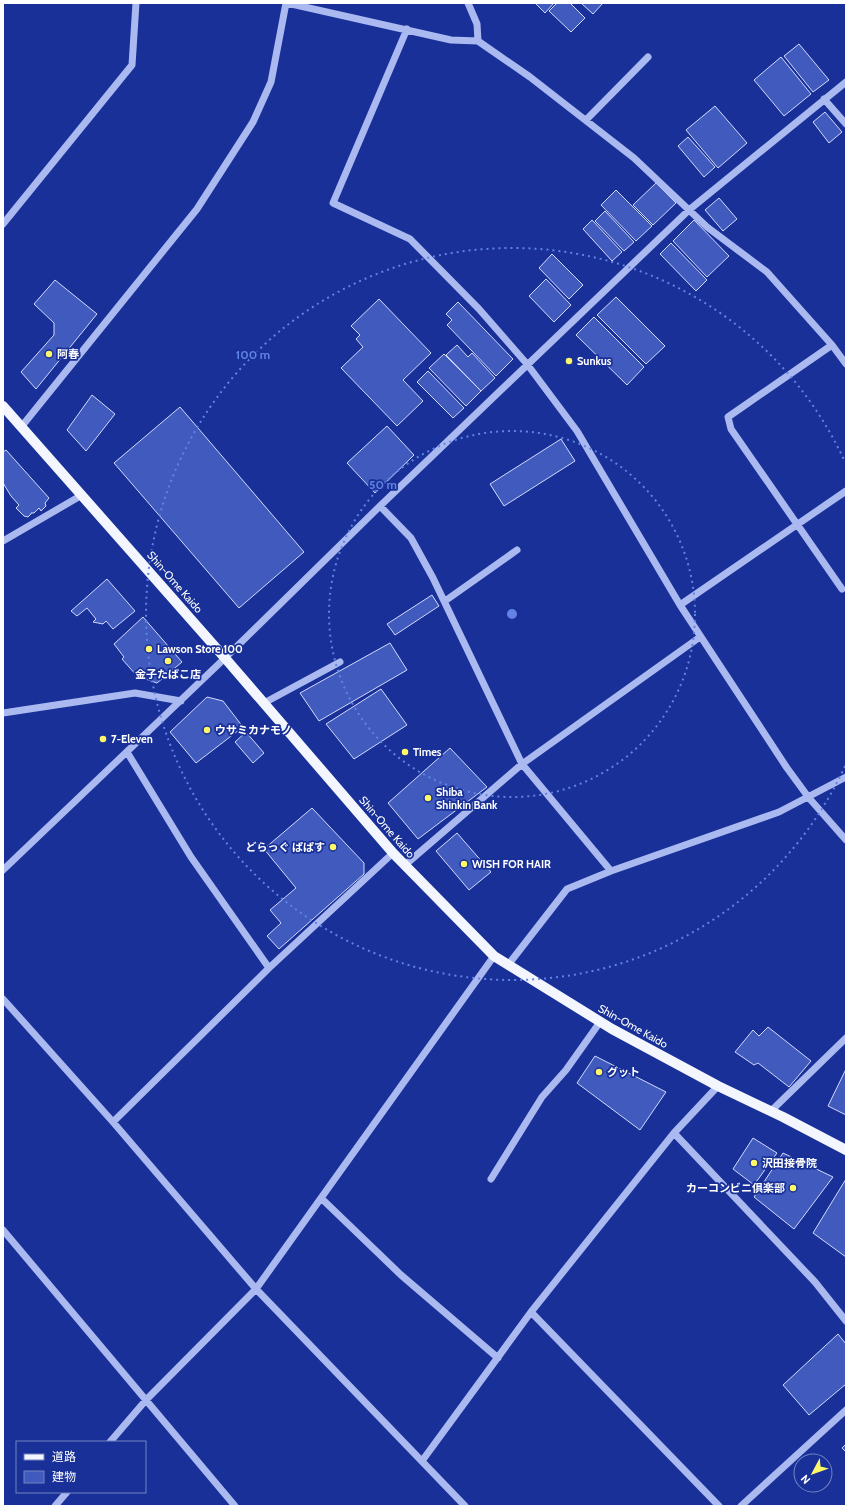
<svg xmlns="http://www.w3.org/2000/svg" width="849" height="1509" viewBox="0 0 849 1509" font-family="Cabin,'Noto Sans JP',sans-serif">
	<rect width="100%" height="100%" fill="#183097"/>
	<!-- building -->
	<path fill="#415abe" stroke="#d2dafc" d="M535,3H554L545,13Z
		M557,3H570L585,18L571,32L549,11Z
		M581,3H603L593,14Z
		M799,44L829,80L813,92L784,56Z
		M781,57L811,94L784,116L754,80Z
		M715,106L747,143L718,168L686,130Z
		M825,112L842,132L829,143L813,122Z
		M688,137L715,167L704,177L678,146Z
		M656,183L676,203L653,225L633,205Z
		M616,190L652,226L636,241L601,205Z
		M719,198L737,219L723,231L705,210Z
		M605,211L634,242L624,251L595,221Z
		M592,220L622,252L612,261L583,229Z
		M694,220L729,256L707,277L673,241Z
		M671,243L707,280L696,291L660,254Z
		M552,254L583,285L569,299L539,268Z
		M546,279L571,305L554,322L529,296Z
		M55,280L97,314L36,389L21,372L54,335V323L34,304Z
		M616,297L665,346L646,364L597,315Z
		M379,299L431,353L403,380L423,401L397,426L341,368L363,347L356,339L360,335L351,326Z
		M458,302L513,359L496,376L447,325L452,320L446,314Z
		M594,317L644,367L627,385L576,335Z
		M457,345L468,357L472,353L495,378L481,391L446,355Z
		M444,354L481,391L466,406L429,368Z
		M428,371L464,408L453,418L417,382Z
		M92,395L115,414L86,451L67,430Z
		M180,407L304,552L239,608L114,463Z
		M387,426L414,455L375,493L347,463Z
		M561,439L575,461L504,506L490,484Z
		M6,450L49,498L45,503L46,506L41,511L39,508L34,513H31V514L28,517L24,516L16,508L19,505L11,496L3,483V452Z
		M107,579L135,611L113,629L106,621L103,624L93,622L96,619L87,608L77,616L71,611Z
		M432,595L439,606L395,635L387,624Z
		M143,617L182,662L157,683L137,676L122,659L124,657L114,644Z
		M390,643L407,670L319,721L300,693Z
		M381,689L407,725L354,759L326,724Z
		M207,697L223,701L243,727L196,763L170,732Z
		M246,732L264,753L253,763L235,742Z
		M450,748L487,787L418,839L388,803Z
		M312,808L364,863V874L279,949L267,936L281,923L270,910L296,888L264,849Z
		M457,833L491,872L469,890L436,851Z
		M768,1027L811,1061L789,1087L758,1063L754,1065L735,1052L753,1030L759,1036Z
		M595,1056L666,1092L640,1130L577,1083Z
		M846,1069V1115L828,1106Z
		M753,1138L777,1153L754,1185L733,1169Z
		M783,1153L833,1177L794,1229L754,1197Z
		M846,1179V1257L813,1233Z
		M838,1334L846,1344V1384L809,1415L783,1385Z
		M846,1444V1452L842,1448Z"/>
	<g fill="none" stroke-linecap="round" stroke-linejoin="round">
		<!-- minor -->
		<path stroke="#abb9f1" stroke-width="7" d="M287,3L451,40L478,41L530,77L634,158L707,227L767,272L832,345L846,364
			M468,3L477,24L478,41
			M407,29L333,203L410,239L479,309L527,364L577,431L680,605L787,768L809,798L846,840
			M824,99L846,124
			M586,120L648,57
			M3,224L132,65L136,3
			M832,345L728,417L731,429L842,589
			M22,426L197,209L253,122L271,82L286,3
			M380,506L411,538L433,578L522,764L611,871
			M3,541L82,495
			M445,601L517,550
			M680,605L846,491
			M264,703L340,662
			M3,713L135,693L181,701
			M127,752L191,857L269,968
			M405,865L522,764L700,637
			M3,870L225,658L380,506L689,210L846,82
			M508,965L567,889L611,871L779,812L846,777
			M3,999L113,1122L256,1289L465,1506
			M771,1111L846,1038
			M113,1122L269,968L393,853
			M674,1133L815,1282L846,1321
			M491,1179L542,1097L566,1070L600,1022
			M321,1198L401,1275L498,1358
			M3,1230L235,1506
			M531,1312L719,1506
			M110,1442L146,1400L256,1289L494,956
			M422,1461L531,1312L674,1133L718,1086
			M55,1506L67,1492
			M741,1506L846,1410"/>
		<!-- major -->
		<path stroke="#f4f6ff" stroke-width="10" d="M3,406L225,658L393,853L494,956L612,1029L718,1086L783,1117L846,1150"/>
	</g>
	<!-- distance rings -->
	<g fill="none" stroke="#6183e4" stroke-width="2" stroke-dasharray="2 4">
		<circle cx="512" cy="614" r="183"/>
		<path d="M845 766A366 366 0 1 1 845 462"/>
	</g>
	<!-- markers -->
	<g fill="#fff96a" stroke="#183097" stroke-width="1.5">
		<circle cx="49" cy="354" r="4"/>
		<circle cx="569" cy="361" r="4"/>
		<circle cx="149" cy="649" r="4"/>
		<circle cx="168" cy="661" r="4"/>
		<circle cx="207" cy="730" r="4"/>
		<circle cx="103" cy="739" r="4"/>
		<circle cx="405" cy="752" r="4"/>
		<circle cx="428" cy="798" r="4"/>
		<circle cx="333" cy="847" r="4"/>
		<circle cx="464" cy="864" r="4"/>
		<circle cx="599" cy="1072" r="4"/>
		<circle cx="754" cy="1163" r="4"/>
		<circle cx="793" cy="1188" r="4"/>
	</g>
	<g text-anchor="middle" stroke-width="3.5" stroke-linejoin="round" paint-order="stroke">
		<!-- poi labels -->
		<g font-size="11" font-weight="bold" fill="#fff" stroke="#183097" text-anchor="start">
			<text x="57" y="358">阿春</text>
			<text x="577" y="365">Sunkus</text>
			<text x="157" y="653">Lawson Store 100</text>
			<text x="168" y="678" text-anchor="middle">金子たばこ店</text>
			<text x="215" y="734">ウサミカナモノ</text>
			<text x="111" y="743">7-Eleven</text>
			<text x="413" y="756">Times</text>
			<text x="436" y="796">Shiba<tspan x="436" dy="13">Shinkin Bank</tspan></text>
			<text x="325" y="851" text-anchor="end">どらっぐ ぱぱす</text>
			<text x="472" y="868">WISH FOR HAIR</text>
			<text x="607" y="1076">グット</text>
			<text x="762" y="1167">沢田接骨院</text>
			<text x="785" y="1192" text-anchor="end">カーコンビニ俱楽部</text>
		</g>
		<!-- street labels -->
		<g font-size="11" fill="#fff" stroke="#183097">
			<text transform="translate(175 582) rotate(49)" y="4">Shin-Ome Kaido</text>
			<text transform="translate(387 827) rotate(49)" y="4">Shin-Ome Kaido</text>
			<text transform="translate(633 1026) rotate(29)" y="4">Shin-Ome Kaido</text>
		</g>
	</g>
	<circle cx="512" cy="614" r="6" fill="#6183e4" stroke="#183097" stroke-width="2"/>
	<g font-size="12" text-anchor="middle" font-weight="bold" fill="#6183e4" stroke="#183097" stroke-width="3.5" stroke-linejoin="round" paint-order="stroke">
		<text x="253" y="359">100 m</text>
		<text x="383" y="489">50 m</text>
	</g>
	<!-- border -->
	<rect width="849" height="1509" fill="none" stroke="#ffffff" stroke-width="8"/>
	<!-- legend -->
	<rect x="16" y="1441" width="130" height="52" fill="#183097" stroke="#7483c1"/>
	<rect x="24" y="1454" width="20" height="6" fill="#f4f6ff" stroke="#7483c1"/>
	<text x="52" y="1461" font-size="12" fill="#ffffff">道路</text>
	<rect x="24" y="1471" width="20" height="12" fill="#415abe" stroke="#7483c1"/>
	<text x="52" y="1481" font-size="12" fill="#ffffff">建物</text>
	<!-- north arrow -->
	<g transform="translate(813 1473) rotate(229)"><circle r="19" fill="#183097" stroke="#7483c1"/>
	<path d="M0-3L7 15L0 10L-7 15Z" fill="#fff96a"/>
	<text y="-6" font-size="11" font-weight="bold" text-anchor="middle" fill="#ffffff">N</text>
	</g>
</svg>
